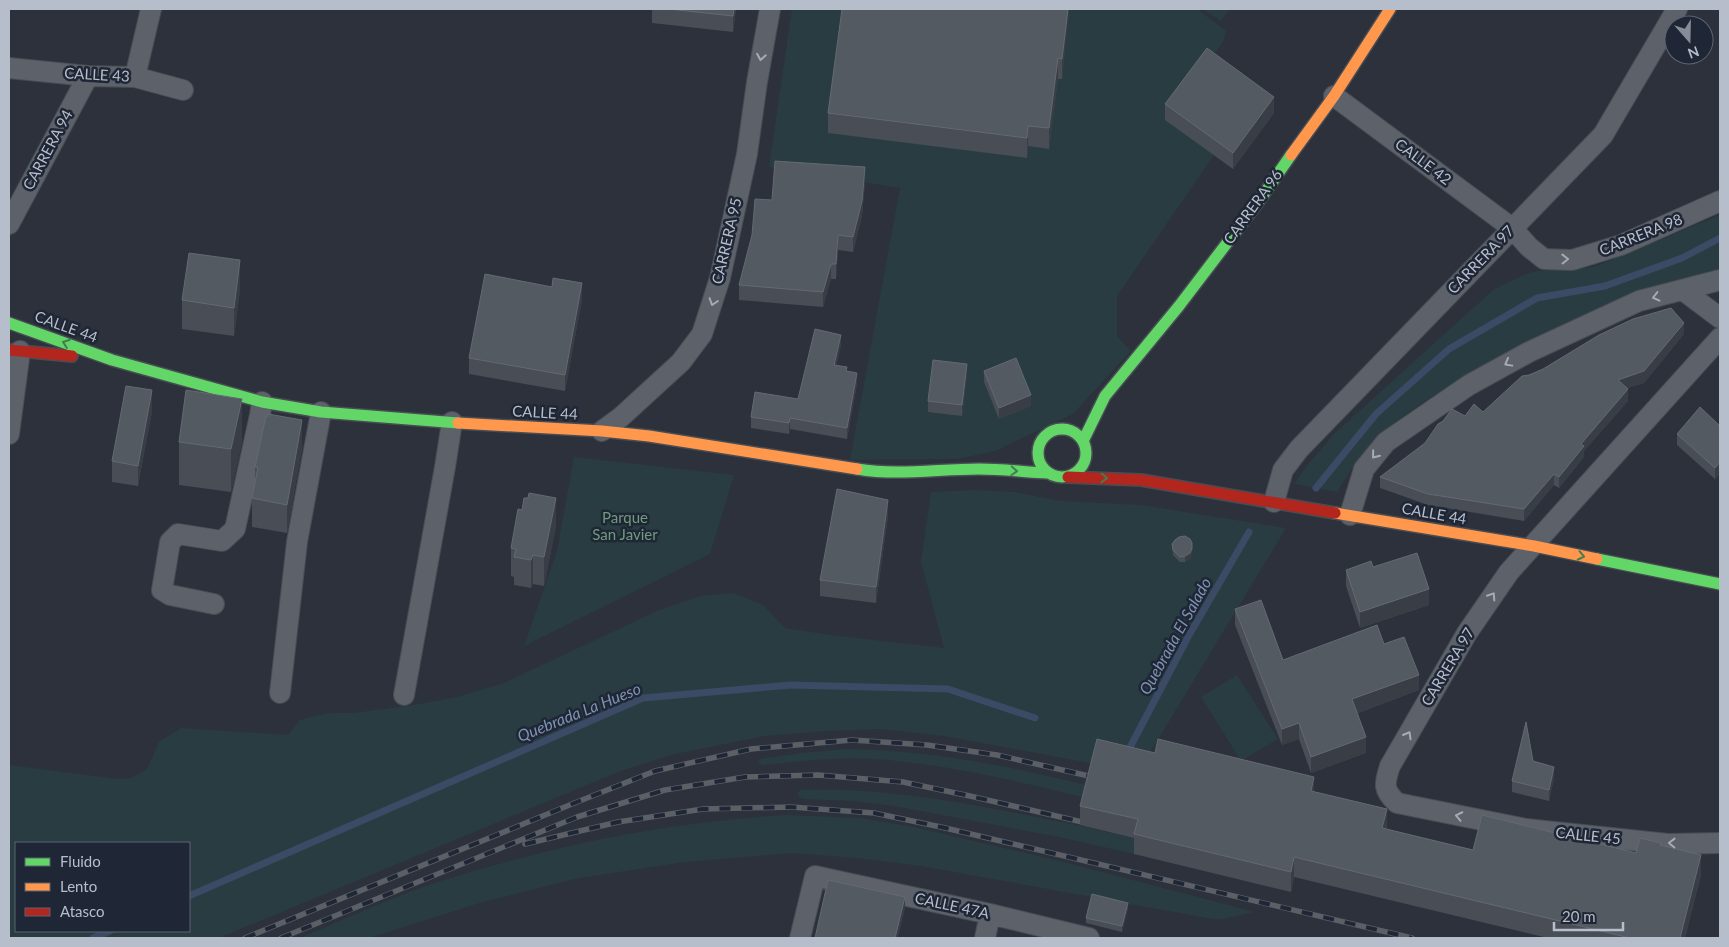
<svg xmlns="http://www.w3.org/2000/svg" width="1729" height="947" viewBox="0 0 1729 947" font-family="Lato,sans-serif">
	<rect width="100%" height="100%" fill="#2c313b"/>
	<!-- green -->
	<path fill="#293c41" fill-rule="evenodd" d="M792,9H1197L1226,31L1224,40L1211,59L1214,155L1117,296V336L1131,351L1073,414L995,451L958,459L850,460L900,188L769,167Z
		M1203,9H1229L1221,21Z
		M1720,215V270C1687,282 1652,289 1619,301C1576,317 1535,339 1495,360C1455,382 1412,406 1378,437C1361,452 1349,474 1337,492L1294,484L1309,463L1335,433L1493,290C1508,283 1522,274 1538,271C1558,268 1576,271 1597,266Z
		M574,457L734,475L710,554L524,646L557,551Z
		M975,490L1015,492L1060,501L1141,505L1286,528L1151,751L1160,753L1095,764L944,736L882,729L828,731L764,736L671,755L618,772L219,938H9V765L118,779L131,778L147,769L159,742L181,728L288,735L300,720L314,716L331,713H353L414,705L457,697L504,683L659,610L700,596L733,593L763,605L785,628L831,635L944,648L921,562L931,492ZM16,843H189V931H16Z
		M1237,675L1278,739L1241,761L1201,697Z
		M847,749C929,750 1011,766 1090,786L1087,798C1020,782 942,763 873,759C836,757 799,761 763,765L758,762L759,760L761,759L801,753Z
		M801,790C868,787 935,798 1001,810C1047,819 1092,828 1138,839L1134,854L1059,837L894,806L854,801L802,799L798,795V792Z
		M786,815L861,818L914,827L1068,863L1255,912L1223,919H1213L921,866L856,858L792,853L685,862L574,879L483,902L369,938H300C341,921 381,902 423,887C451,877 481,869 510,861C600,836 692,821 786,815Z"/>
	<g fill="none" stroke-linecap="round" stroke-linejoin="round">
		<!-- stream -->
		<path stroke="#3b4a65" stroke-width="7" d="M1316,488L1376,414L1449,349L1537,298L1605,286L1682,258L1720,238
			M1127,753L1188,637L1249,532
			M189,896L643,698L791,685L948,689L1035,718
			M93,938L110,931"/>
		<!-- street casing -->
		<g stroke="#484c53" stroke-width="22">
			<path id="street" d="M9,68L88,76L135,77L183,90
				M135,77L151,9
				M1334,96L1512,228L1529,247L1544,259L1572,260L1621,245L1720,201
				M9,224L88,76
				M1684,291L1720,318
				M1720,338L1509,572L1467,633L1390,766C1384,784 1383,790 1397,803L1526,829L1668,844L1720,843
				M602,431L621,417L681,362L702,334L720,278L747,154L757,82L770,9
				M9,434L20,351
				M1274,502L1283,470L1299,449L1603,135L1677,9
				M1350,515L1364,469L1386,442L1469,385L1529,352L1639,301L1720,280
				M214,604L170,595L162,590L170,542L178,534L222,541L235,529L260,415L262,402
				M280,693L297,542L321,412
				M404,695L445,467L452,422
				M800,938L815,876L990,914L1089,938
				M985,938L990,914"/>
		</g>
		<!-- fast casing -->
		<g stroke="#484c53" stroke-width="14">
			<path id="fast" d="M9,323L112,360L262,402L321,412L458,423
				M1038 453a24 24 0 1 1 48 0a24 24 0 1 1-48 0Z
				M1083,441L1105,396L1179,306L1259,201L1291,155
				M857,469C898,476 938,469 979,469C1002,469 1025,472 1048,473
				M1597,559L1720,584"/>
		</g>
		<!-- slow casing -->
		<g stroke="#484c53" stroke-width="14">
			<path id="slow" d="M1291,155L1334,96L1390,9
				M458,423L602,431L649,436L857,469
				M1335,513L1534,546L1597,559"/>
		</g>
		<!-- jam casing -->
		<g stroke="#484c53" stroke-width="14">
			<path id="jam" d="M9,350L72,356
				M1068,477L1141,480L1335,513"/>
		</g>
		<!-- street -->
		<use href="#street" stroke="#5d6169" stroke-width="20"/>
		<!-- fast -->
		<use href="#fast" stroke="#63d668" stroke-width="11"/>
		<!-- slow -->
		<use href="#slow" stroke="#ff974d" stroke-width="11"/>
		<!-- jam -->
		<use href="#jam" stroke="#b3261e" stroke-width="11"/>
		<!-- rail casing -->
		<g stroke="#5b5f66" stroke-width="5.5">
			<path id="rail" d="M525,844L618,822L703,809L791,807L874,813L941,827L1412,938
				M245,938L572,804L655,771L751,749L852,740L927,745L997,755L1102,779
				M281,938L577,817L665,790L745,777L818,775L903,782L970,796L1095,825"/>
		</g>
		<!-- rail -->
		<use href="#rail" stroke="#1f2736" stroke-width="4" stroke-dasharray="11" stroke-linecap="butt"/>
	</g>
	<!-- wall -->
	<path fill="#484d56" d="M652,9H736L733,32L652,23Z
		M1069,9L1062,79H1058L1049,149L1028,146L1027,158L828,133V113Z
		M1165,104L1274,113L1233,169L1165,120Z
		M865,182L862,216L853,252L838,250L836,279H831L823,307L739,300V285L752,235L772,200Z
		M240,289L234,336L182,329V300Z
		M582,299L565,391L469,374V358Z
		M1684,334L1644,383L1627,388L1628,401L1584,451V457L1559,488L1554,485L1524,521L1428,505L1380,488V477L1465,416L1483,412L1529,375Z
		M841,346L836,366L847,371L857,384L847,439L790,429L789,434L751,428V417L798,399Z
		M984,371L1031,406L999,419L984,382Z
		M967,375L962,416L928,412V401Z
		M152,411L138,486L112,482V461Z
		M1720,426V473L1715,479L1677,445V434Z
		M179,442H242L231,492L179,485Z
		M302,448L287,533L252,527V498L255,486V467Z
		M888,516L876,603L820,596V580Z
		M556,526L544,586L533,584L531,588L514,585V577L511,576V548Z
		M1192,543V554L1190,559L1185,562H1180L1173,555L1172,544Z
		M1373,567L1429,605L1360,628L1346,586V570Z
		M1235,609L1283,660L1419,690L1358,713L1366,753L1311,773L1299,739L1282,745L1235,625Z
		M1155,753L1314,792L1387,829L1473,850L1636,853L1661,845L1701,875L1685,938H1548L1294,877L1291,892L1134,854V838L1080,825V806Z
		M1533,761L1554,778L1549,801L1512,792V781Z
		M1128,908L1122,932L1086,923V918Z"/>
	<!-- shaded-wall -->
	<path fill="#383d46" d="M734,9H736L733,32V16Z
		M1068,9H1069V15L1062,79V59Z
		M1058,58V79L1049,149V128Z
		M1274,97V113L1233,169V153Z
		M1028,126V146L1027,158V138Z
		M865,167V182L862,216L853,252V237Z
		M838,235V250L836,279V264Z
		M240,260V289L234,336V308Z
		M831,264V279L823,307V292Z
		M582,283V299L565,391V375Z
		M1684,323V334L1644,383L1618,391V380Z
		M841,335V346L834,376V365Z
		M967,364V375L962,416V405Z
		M857,373V384L847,439V428Z
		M1628,389V401L1584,451V457L1559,488V477L1581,444Z
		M152,390V411L138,486V466Z
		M1031,395V406L999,419V408Z
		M242,399V442L231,492V449Z
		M790,418V429L789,434V423Z
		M302,420V448L287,533V505Z
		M1720,462V473L1715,479V468Z
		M1554,474V485L1524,521V509Z
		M556,498V526L544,586V557Z
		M888,500V516L876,603V587Z
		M1192,549V554L1190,559L1185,562V556Z
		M533,555V584L531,588V560Z
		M1429,589V605L1360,628V612Z
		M1419,675V690L1352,715V699Z
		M1299,723V739L1282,745V729Z
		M1366,737V753L1311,773V757Z
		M1554,767V778L1549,801V790Z
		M1314,777V796L1311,791Z
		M1387,809V829L1382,828Z
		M1701,855V875L1685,938H1680Z
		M1294,857V877L1291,892V872Z
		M905,897V908L898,938H895Z
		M1128,903V908L1122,932V926Z"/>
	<!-- building -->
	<path fill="#545a62" stroke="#646973" d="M669,9H734L733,16Z
		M842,9H1068L1062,59L1058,58L1049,128L1028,126L1027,138L828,113Z
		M1207,48L1274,97L1233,153L1165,104Z
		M775,161L865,167L862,201L853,237L838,235L836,264H831L823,292L739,285L752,235L755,199L772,200Z
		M189,253L240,260L234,308L182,300Z
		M485,274L552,287L553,278L582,283L565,375L469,358Z
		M1671,308L1684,323L1644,371L1618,380L1628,389L1581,444L1584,446L1559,477L1554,474L1524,509L1428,494L1380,477L1425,443L1438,424L1443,421L1452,409L1465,416L1474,404L1483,412L1522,376L1529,375L1543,369L1599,335L1633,319Z
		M815,329L841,335L834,365L847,367L846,371L857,373L847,428L790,418L789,423L751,417L755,392L798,399Z
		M1016,358L1031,395L999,408L984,371Z
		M933,360L967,364L962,405L928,401Z
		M126,386L152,390L138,466L112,461Z
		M186,390L242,399L231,449L179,442Z
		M1700,407L1720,426V462L1715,468L1677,434Z
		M268,414L302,420L287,505L252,498L258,467H255L266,416L267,417Z
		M837,489L888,500L876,587L820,580Z
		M529,493L556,498L544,557L533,555L531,560L514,557L516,549L511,548L518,509L522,510L524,498H528Z
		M1185,536L1190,539L1192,543V549L1190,553L1185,556L1180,557L1173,550L1172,544L1175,540L1179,537Z
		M1417,553L1429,589L1360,612L1346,570L1371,561L1373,567Z
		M1261,600L1283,660L1377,625L1384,644L1404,637L1419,675L1352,699L1366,737L1311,757L1299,723L1282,729L1235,609Z
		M1526,722L1533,761L1554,767L1549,790L1512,781Z
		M1097,739L1155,753L1158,739L1314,777L1311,791L1387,809L1382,828L1473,850L1482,815L1636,853L1640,838L1661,843L1660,845L1701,855L1680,938H1630L1294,857L1291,872L1134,834L1138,819L1080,806Z
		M828,880L905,897L895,938H815Z
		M1092,894L1128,903L1122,926L1086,918Z"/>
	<!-- one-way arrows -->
	<defs><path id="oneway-chevron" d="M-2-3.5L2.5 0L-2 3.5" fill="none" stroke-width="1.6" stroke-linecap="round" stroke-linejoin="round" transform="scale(1.25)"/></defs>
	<g stroke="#a5abb7">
		<use href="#oneway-chevron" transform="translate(761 57) rotate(100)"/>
		<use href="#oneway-chevron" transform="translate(1565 259) rotate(-1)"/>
		<use href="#oneway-chevron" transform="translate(1656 297) rotate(166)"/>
		<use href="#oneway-chevron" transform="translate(713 302) rotate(108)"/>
		<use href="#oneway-chevron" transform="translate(1508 363) rotate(151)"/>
		<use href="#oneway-chevron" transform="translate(1375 455) rotate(129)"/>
		<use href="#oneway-chevron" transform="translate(1492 596) rotate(-57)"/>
		<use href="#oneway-chevron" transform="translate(1408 735) rotate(-60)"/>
		<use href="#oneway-chevron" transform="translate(1459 816) rotate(-168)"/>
		<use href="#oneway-chevron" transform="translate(1672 843) rotate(-179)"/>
	</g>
	<g stroke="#417e4f">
		<use href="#oneway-chevron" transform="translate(66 343) rotate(-160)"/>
		<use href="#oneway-chevron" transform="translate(1014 471) rotate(3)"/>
		<use href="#oneway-chevron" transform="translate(1104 478) rotate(2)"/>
		<use href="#oneway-chevron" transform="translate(1581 556) rotate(12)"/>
	</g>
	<g text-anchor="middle" stroke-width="5" stroke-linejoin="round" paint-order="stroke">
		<!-- street labels -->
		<g font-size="15" fill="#b7becb" stroke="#1f2736">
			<text transform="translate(97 75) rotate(3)" y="5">CALLE 43</text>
			<text transform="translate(48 150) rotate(-62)" y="5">CARRERA 94</text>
			<text transform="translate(1423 162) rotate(37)" y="5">CALLE 42</text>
			<text transform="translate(1253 207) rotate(-54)" y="5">CARRERA 96</text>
			<text transform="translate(1641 235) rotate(-22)" y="5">CARRERA 98</text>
			<text transform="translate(727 241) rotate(-77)" y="5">CARRERA 95</text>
			<text transform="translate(1481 260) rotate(-46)" y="5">CARRERA 97</text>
			<text transform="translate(66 327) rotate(20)" y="5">CALLE 44</text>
			<text transform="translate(545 413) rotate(3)" y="5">CALLE 44</text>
			<text transform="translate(1434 514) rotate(10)" y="5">CALLE 44</text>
			<text transform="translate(1448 667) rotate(-59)" y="5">CARRERA 97</text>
			<text transform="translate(1588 836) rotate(6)" y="5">CALLE 45</text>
			<text transform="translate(952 906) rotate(12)" y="5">CALLE 47A</text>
		</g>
		<!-- park labels -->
		<g font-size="15" fill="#6f9c7c" stroke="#1f2736">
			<text x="625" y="523">Parque<tspan x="625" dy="17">San Javier</tspan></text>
		</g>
		<!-- water labels -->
		<g font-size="16" font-style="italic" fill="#7f92b2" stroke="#1f2736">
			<text transform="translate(1175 636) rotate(-61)" y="6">Quebrada El Salado</text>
			<text transform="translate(579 712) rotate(-22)" y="6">Quebrada La Hueso</text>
		</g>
	</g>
	<!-- border -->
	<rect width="1729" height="947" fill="none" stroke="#b7becb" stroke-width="20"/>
	<!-- legend -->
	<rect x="15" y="842" width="175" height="90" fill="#1f2736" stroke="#5c6372"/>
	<rect x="25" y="858" width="25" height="8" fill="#63d668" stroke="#5c6372"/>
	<text x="60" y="867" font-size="15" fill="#b7becb">Fluido</text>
	<rect x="25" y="883" width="25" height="8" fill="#ff974d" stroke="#5c6372"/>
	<text x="60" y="892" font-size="15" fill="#b7becb">Lento</text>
	<rect x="25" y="908" width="25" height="8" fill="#b3261e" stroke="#5c6372"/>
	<text x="60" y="917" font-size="15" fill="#b7becb">Atasco</text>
	<!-- north arrow -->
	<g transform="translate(1689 40) rotate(160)"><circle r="24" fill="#1f2736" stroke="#5c6372"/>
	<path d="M0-4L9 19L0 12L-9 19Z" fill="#868d99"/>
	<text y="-8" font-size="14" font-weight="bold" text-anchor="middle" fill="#b7becb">N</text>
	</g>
	<!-- scale -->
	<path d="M1554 922v8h69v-8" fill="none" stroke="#b7becb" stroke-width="2.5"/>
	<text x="1562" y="922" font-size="15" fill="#b7becb" stroke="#1f2736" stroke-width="4" paint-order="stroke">20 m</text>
</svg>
